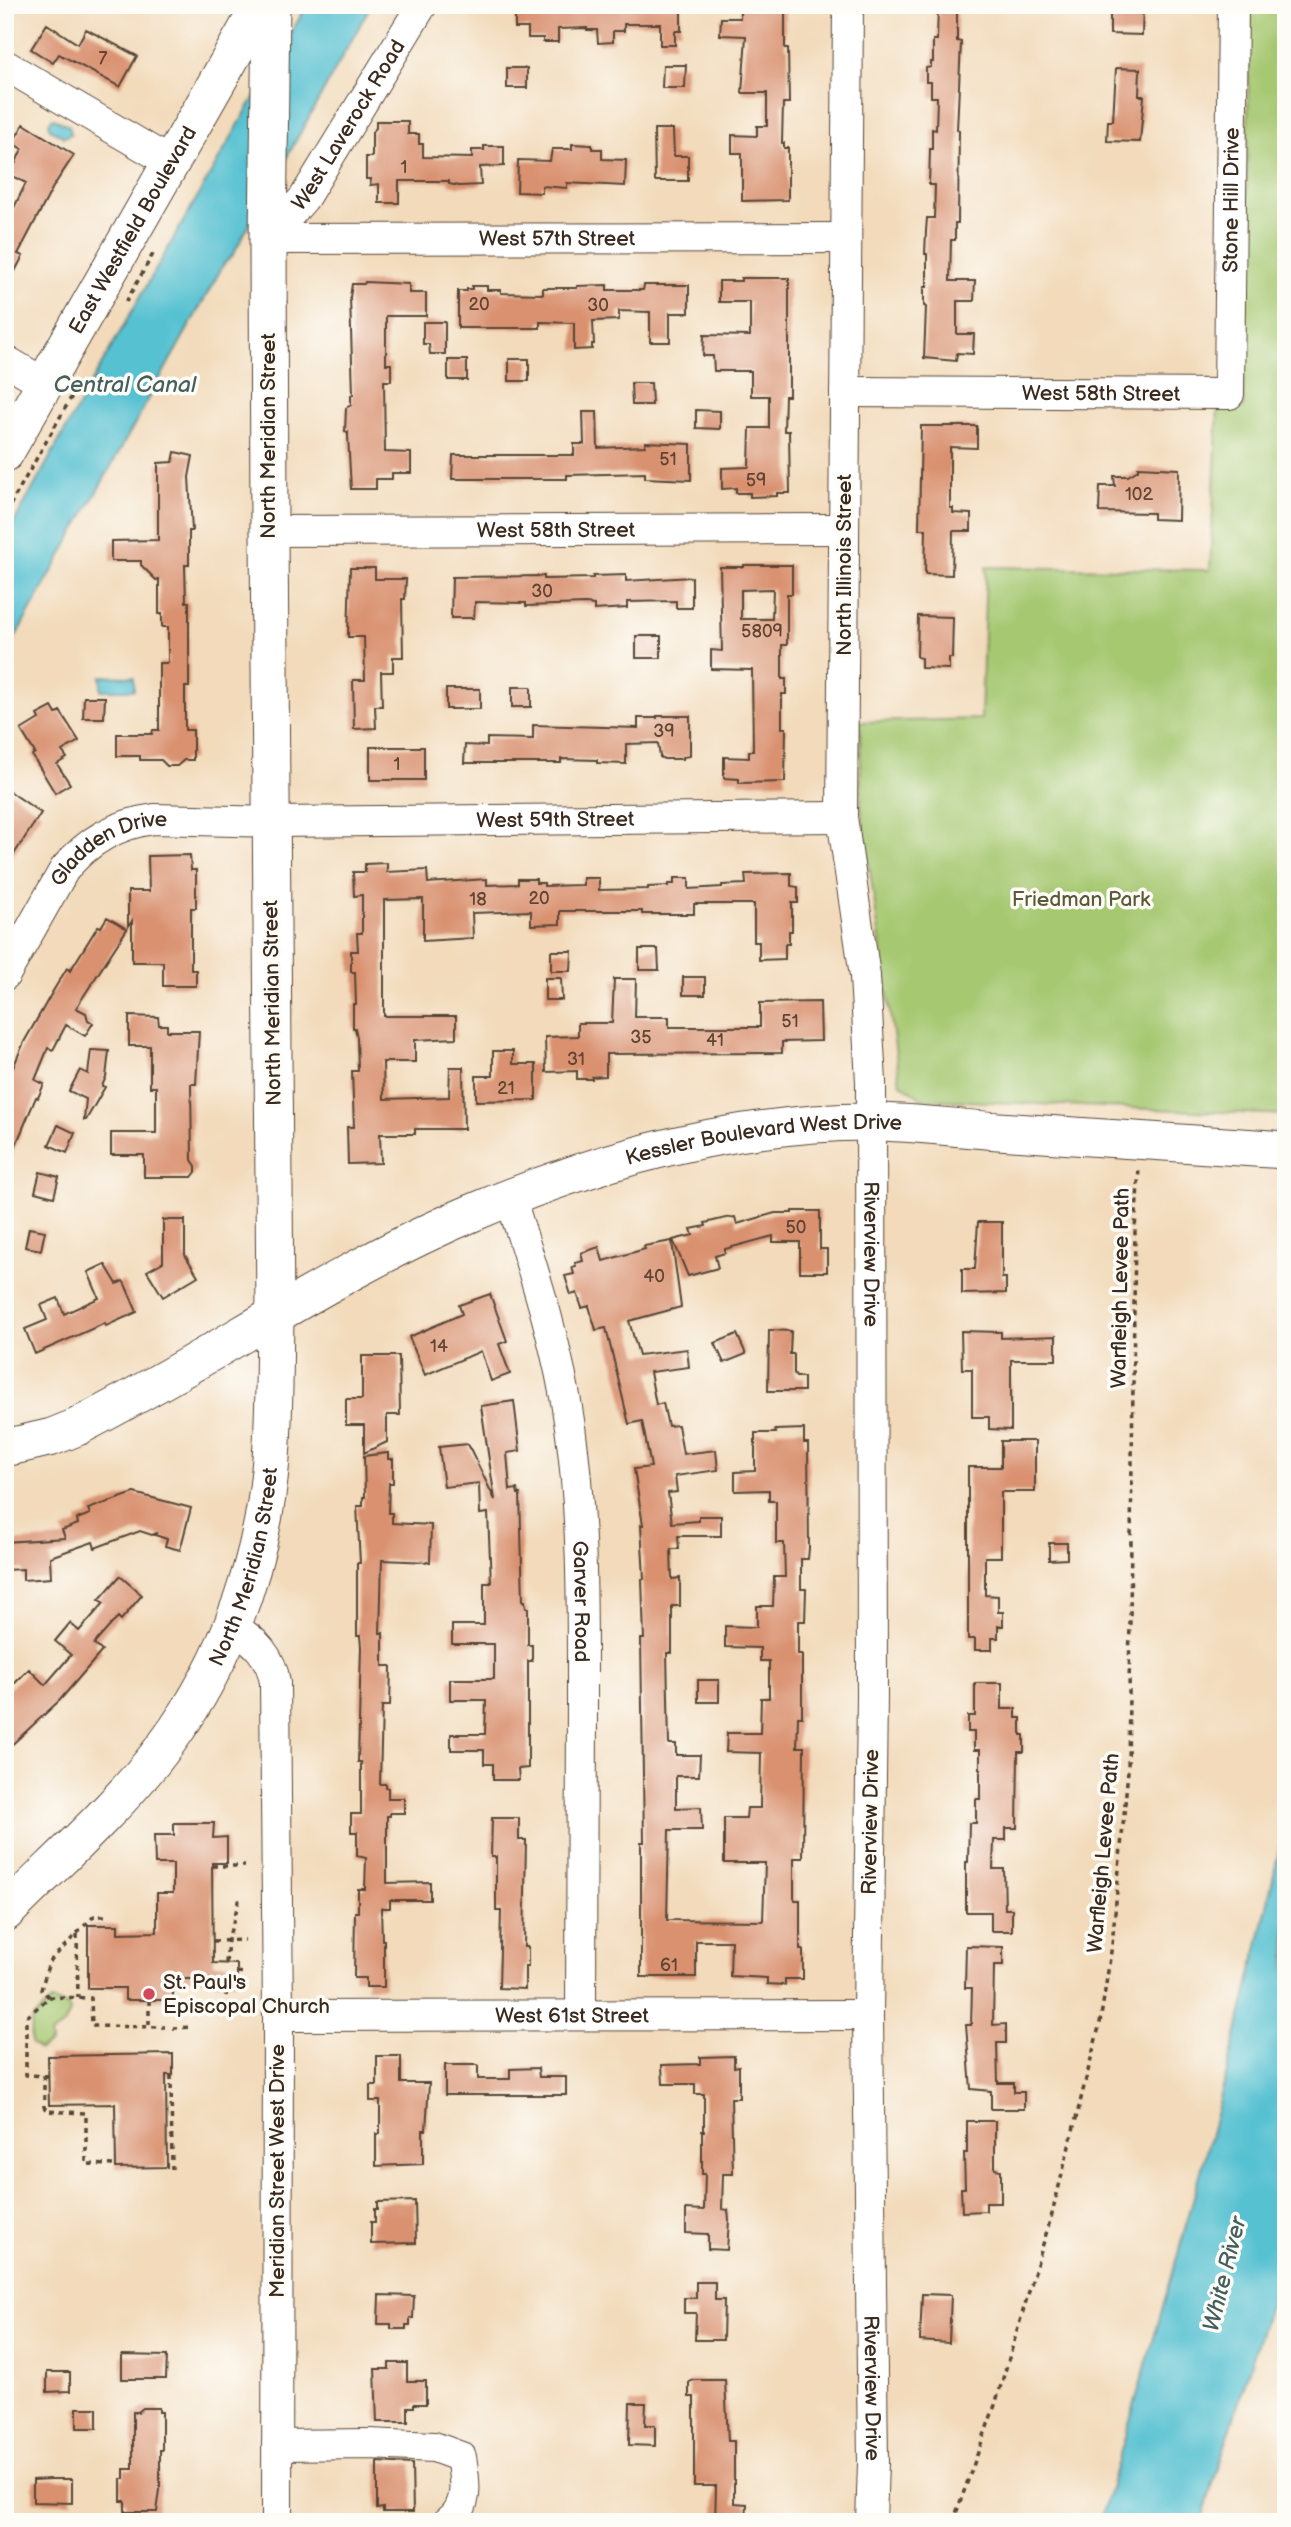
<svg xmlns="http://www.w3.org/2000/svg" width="1291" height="2527" viewBox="0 0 1291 2527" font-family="'Balsamiq Sans',sans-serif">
	<rect width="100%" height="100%" fill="#fdfcf7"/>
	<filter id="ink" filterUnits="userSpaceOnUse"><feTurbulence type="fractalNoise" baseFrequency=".0143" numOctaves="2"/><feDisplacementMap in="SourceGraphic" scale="14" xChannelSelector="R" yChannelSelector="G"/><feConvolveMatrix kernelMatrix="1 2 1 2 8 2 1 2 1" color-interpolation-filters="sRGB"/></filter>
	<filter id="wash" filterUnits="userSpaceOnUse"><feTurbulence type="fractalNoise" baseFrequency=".00686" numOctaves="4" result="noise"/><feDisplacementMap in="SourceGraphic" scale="28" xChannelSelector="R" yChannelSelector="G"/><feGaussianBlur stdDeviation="1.57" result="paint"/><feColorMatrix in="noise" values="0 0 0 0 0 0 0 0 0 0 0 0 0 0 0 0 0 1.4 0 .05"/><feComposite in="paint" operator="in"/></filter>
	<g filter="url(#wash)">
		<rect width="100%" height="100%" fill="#f2daba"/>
		<!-- green -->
		<path fill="#a6c871" stroke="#707948" stroke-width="2" d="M1250,5H1286V1115L922,1099L900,1083L861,806L860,722L981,719L986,567L1210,570L1218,408H1243Z
			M51,2001L68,2006L70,2012L64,2025L50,2035L51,2043L39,2050L31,2044L32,2020Z"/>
		<!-- water -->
		<path fill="#56c1d1" stroke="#487678" stroke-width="2" d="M307,5H371L232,256L225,262L5,656V539L95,376Z
			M53,118L69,126L71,134L64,137L50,129L49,122Z
			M101,676L134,677V690H101Z
			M1286,1817V2249L1283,2261L1201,2522H1100C1169,2289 1238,2055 1286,1817Z"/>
		<g id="blocks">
			<!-- building -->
			<path fill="#d99170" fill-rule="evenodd" d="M515,5H558V10L588,8V5H681V31H675V45H660V24H624V31H613V42L598,43L597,30H587V28L558,29V42H543V38H528V28H515Z
				M740,5H785V48H788L789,103H783L782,143H784V148H788V200L742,201V153H732V135L757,136V126H767V93H742L746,36L720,35L721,18H740Z
				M938,5H957V41L961,42L957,130H959L958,223H955V240H951L950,281H975L974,301H957V334H974L973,354L957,353L956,361L924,358L926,307L924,306V287H927V254H925L926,231L927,218H934L935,185H929L930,149H932V129L936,130L937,97H931V82H926V68L931,67V62H933V40H937Z
				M1116,5H1143L1142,35L1110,34V13H1115Z
				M47,24L78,44L86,29L137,56L120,87L59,54L53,63L31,49Z
				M663,65H686L685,88H662Z
				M507,68H527V88H507Z
				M1116,68L1140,69L1139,96H1144L1140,142L1107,141L1108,121H1113Z
				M376,121H408V134H419V144H423V157L472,158V150H484V146H504V166L480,167L481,185L459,186L449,184V181H399V203H379V184L370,185L371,179H366V157H372V132L376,128Z
				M24,124L74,155L53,187L18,254L23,256L5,290V226L26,183L10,175L22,149L12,143Z
				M654,129H673L674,156H688V181H655Z
				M572,144L592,145V149H602V159L626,160L625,186L567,183V188L542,186V193L517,192L518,160L550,161L552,149H572Z
				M741,278H789V396H785L784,431H789L790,493H777V496L750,497V493H736V488L722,489V468L749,467L750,428H769V396H751V371H714L713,356H703L704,335L750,336V302H719V281H741Z
				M365,282L409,284V293H426V316H386V364H391V381H384L385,452L411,453V473H392V479H376V489H351L348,436V432H345L346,408L351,405V395H353L350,297L352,284H364Z
				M607,285V290H643L644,285H689V313H670V342H650V312L619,311V320L593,321L594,344H592V349L574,350V323L540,322V328H458V291H467V289H472V286H487V290H501V293L543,294V288H577V286Z
				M423,322H445V354H430L429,344H423Z
				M509,359H529V381H509Z
				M448,360H467V380H448Z
				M631,383H651L652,405H632Z
				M696,410L720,411V429L696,428Z
				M583,412H597L598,448L645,446V442L691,444V480L645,478V473L567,475V479H452L453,455H574V444H584Z
				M921,426H977V448L950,447V508H953V513L971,514V531H953L952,575L925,574L926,529H919Z
				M175,452L193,456L189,477L192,531H189V565H185L186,602H189V687H185V730H193V760H184L177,766H167L161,760H140V756H117V734H152L153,730H159V663H168V627H162V614H159V579L156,580L141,565V561H111V541L158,540V463L173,462Z
				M1138,467L1179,469L1178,520L1153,519V513L1099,512L1100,486H1115L1114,476H1128L1138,470Z
				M744,565H792V594H787V645H782V679H786V694H782V728H786L785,782L739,783V779L724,778V757L749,758V751H753L752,670L711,669V650L722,651L720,567H744ZM773,589L772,619H741V590Z
				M350,568H375V579H406L405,599H402L403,657H393V672H381L382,706H375L376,728L354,729L353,680H365L364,637H348Z
				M626,575V581L692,577V608H676V601L627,602V608L594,610V605L585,604L526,606V603L475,602L474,618H451L452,577L544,576V579L593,578V576Z
				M918,616L953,617L952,658H949V669L921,668V658L917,657Z
				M636,636H661V658H636Z
				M512,687H531V707H512Z
				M446,689H480V709H446Z
				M84,697H105L104,718H83Z
				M52,707L56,714L60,711L79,741L62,751L67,758L57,764L70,784L55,793L32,755L35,753L21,730L39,719L37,715Z
				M657,716H690V756L683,757V759H664L660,757L658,743L626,744V764L597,763V760L561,759V763H464L465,745L487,746V738L533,739V725L638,728V718H657Z
				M370,747H424V780H370Z
				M5,788L41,813L5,868Z
				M190,855L191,870H196V908H191V970H196V986H163V962H132V921L128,927V891H149L148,856Z
				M387,863V872L427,870L428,883L487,879V885L518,884V879H536V883H544V886L583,885V878H599V890L648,889V887L668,886V884H674V878H689V889L722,887V885L746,884L745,874L791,873V886L798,887V903H792V931H789V944H785V959L759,960V942H754V904H694V914H642V911H560V924L531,925V911L472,913L473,938L423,941V899L384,900V1016H456V1038L415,1040V1062H383L384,1099L449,1097L450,1067H463L464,1129H415V1134H380L381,1163L348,1164L347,1127H354L352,1071H358L357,1037L355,1028H353V1004H356L355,972H351V951H358L357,933H362V895L354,896L353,872H365V864Z
				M107,917L127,929L76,1008L86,1013L88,1020L93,1023L85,1036L66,1025L53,1050L48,1048L35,1080L44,1084L38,1098L36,1097L5,1171V1086L24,1042L53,991L67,968L70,971L98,926L101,927Z
				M639,949H658L659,970H639Z
				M551,951H572L571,971H551Z
				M683,977H705V995H683Z
				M545,978H561L562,1000H545Z
				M614,979H636L635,1017H669V1027H760V1003L820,1002L821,1041L782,1042V1053L606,1054V1076L592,1077V1079H577V1071L546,1072L545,1037L578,1036V1023H612Z
				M129,1016L158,1017L159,1025H167V1031H199L196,1084H191L192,1160L196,1166V1172L192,1177H144V1155H111V1133H156V1087H150V1046H129Z
				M91,1050L109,1051L106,1077L102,1086L105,1087L86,1120H84L86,1099L69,1091L80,1070L88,1074Z
				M493,1051H513V1064H536V1100L476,1101V1076H493Z
				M58,1125L75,1133L67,1153L49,1145Z
				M40,1172L59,1177L54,1197L35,1192Z
				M792,1211H820V1249H827V1272H800V1242H773V1236L725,1249V1253L715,1256L718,1268L688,1276L673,1240L693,1235L691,1229L706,1226L705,1223L726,1218L735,1217L737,1224L775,1213H792Z
				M163,1220H185V1255L198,1276L163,1297L147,1271L163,1262Z
				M978,1222H1002V1278H1006V1293L962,1294V1269H975Z
				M29,1228L45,1231L41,1250L25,1247Z
				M672,1241L681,1307L629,1321L639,1355L687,1349L689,1367L650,1372L656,1405L663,1403L668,1426L678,1425L683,1454L716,1450L718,1470L675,1476L677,1492L668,1493L672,1523L699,1521V1516H721V1536H678L679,1549H671L672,1579L680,1578V1606H672V1653H667L669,1744H676V1755H700L699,1776H676V1808L701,1807L702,1830H669L667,1920L763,1921L765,1863H724V1818H746L747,1808H760L761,1753L726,1752L727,1733H760L761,1698H769V1661H760V1648L725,1647V1626L757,1627V1606H773L774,1577H785L784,1543H776V1501H769V1490L735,1491V1472L755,1471V1433H776L775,1430L804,1429V1443H808L809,1548L808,1559H801V1589H806L805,1621H798V1654H802V1717H798L797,1747H804L803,1858H794V1898L795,1900H800V1950H803V1979H785V1985L767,1984V1978L730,1976L731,1941H696V1977H641V1842H644L641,1639H644L642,1579H644L641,1525H643L634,1469L651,1467L642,1421L629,1424L606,1328L596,1330L589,1306L582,1308L577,1293L571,1295L565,1276L574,1274L572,1267L576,1266L575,1263L583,1261L581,1253L599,1247L603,1261L645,1249L644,1246Z
				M105,1264L117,1284L123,1281L125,1284L137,1312L106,1326L105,1323L35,1354L25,1329L47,1320L41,1305L58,1298L64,1314L99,1298L88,1272Z
				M490,1294L507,1341L499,1344L510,1374L491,1381L481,1351L425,1375L409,1337L462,1314L459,1305Z
				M769,1330L791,1331L790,1354H794V1373L796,1377H804V1391H768Z
				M961,1331L1001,1332V1338L1056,1336V1360H1011V1430L989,1429V1417H972V1369H962Z
				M737,1334L746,1354L724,1363L715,1343Z
				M362,1356H399L400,1415H387V1442L364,1453V1425H346V1399H362Z
				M514,1401L520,1451L507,1453L510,1490L517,1489L518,1494H520L523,1601H525L526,1608H528V1645H532V1661H528V1768L518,1769L519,1780H493V1764H484V1750H451V1734H485L486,1700H450V1679H494V1644H452V1625H484V1583H491L488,1513L480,1514L479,1483L444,1487L439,1447L468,1444L495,1500L481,1406Z
				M1001,1441H1035V1492H1001V1557H985V1595L998,1596V1612H1003V1626H998V1638H992V1650H975V1639H968V1467H1001Z
				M388,1453V1459H393V1483H389L388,1513H392V1523L431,1525L430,1562L382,1560L380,1633H383V1666H391L390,1706H382L380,1784H386V1787L388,1788V1798H404V1813H390V1816H387V1883L430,1882V1900H390V1908H381L382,1940H384V1987H366V1978H354L355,1912H358V1889H365L366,1858L357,1856V1832H351V1814H361V1762H358L361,1647L360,1636H357V1563H360L357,1506H363V1497H365L364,1456Z
				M134,1493L191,1508L180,1550L165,1546L167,1539L155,1535L157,1533L152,1535L140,1531L95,1548L93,1542L50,1557L51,1578L23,1580V1569L5,1570V1542L65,1538L62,1530L78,1524L77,1519L90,1514L88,1509Z
				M1049,1543H1067V1559L1049,1560Z
				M120,1576L142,1595L121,1620L118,1617L94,1644L102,1651L60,1700L5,1751V1693L29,1669L45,1685L71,1655L55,1641L70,1623L79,1631L104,1603L99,1600Z
				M698,1680H719V1702H698Z
				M975,1683H1002V1709H1016V1718H1021V1735H1024V1752H1018L1017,1828H1006V1840H994L993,1869H1004L1005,1909H1012V1931H991V1912H966V1862H968L969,1823H976V1799H980V1750H974V1732H968V1716H975Z
				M492,1818H519V1840H526L524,1947H528V1966H525V1989L499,1988L501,1911H496V1857H491Z
				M174,1823H214L213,1838L227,1837V1863H212L213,1963L237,1964V1983H212V1979H173V2000H125V1988H88V1925H118V1933L157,1932V1893H173V1864H155L154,1835H174Z
				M966,1946L1003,1947V1965H994L993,2025L1006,2024V2043H997L998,2083H1014V2092H1024V2109H991V2091L971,2089L966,2025H971L972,1988H965Z
				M173,2054V2075H166L167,2167L116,2168L115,2104L49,2105L48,2056Z
				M377,2056H401V2083H429L426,2130H423V2164L376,2166V2134H380V2101H370V2085H377Z
				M734,2056V2067L739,2066V2098H731L733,2174H723L722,2209L728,2210L729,2220L727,2250L708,2249V2234L686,2233V2209L704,2210L705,2174H702V2131H704V2094H695V2084H663L662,2065L700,2064V2057Z
				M445,2065H478V2079H510V2069L538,2068L539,2077H566V2095H445Z
				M967,2121H995V2169L1001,2170V2203H986V2211L962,2212L961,2188H965L964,2153H967Z
				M415,2201L416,2243L371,2244V2222H375V2209H378V2202Z
				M696,2282H715V2300H724L723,2340H695L696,2313H684V2298H696Z
				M922,2294L951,2295L949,2343L920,2341Z
				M379,2295L414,2296L413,2318H410V2325H406V2329H391V2324H378Z
				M122,2355L167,2356L166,2379H122Z
				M389,2363H407V2381H426V2404H414V2407H408V2422H377L375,2369H389Z
				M47,2372H70V2391L47,2392Z
				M694,2380H725L728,2441H734V2503L747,2504L746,2522H715L716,2486H694V2397H689V2382Z
				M630,2403H646L645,2425H655V2446L629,2445Z
				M77,2408H97V2428H77Z
				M143,2408H159V2412H162V2450H160V2490L157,2512H125V2501H121V2479H124V2469H133V2412H138Z
				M377,2462L412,2464L413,2512H383V2508L377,2509Z
				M51,2479H72V2503L33,2502V2480Z"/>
		</g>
	</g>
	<g filter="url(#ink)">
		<use href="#blocks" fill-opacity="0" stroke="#564435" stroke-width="2"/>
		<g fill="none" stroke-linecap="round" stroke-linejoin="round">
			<!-- minor casing -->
			<g stroke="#564435" stroke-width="32">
				<g id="minor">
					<path id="s1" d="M848,5L842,817L865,976L871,1082L872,1698L868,2015L873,2463L871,2522"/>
					<path d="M5,65L170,162"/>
					<path id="s2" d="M268,239L846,238"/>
					<path id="s3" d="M268,239L304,198L422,5"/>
					<path d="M5,360L44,383"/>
					<path id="s4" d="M845,392L1229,394L1233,5"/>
					<path id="s5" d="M269,531L844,529"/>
					<path id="s6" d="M5,975L64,870C87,841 116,824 154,819L270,822L842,817"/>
					<path id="s7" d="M510,1197C534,1272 559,1348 570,1427C583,1518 582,1610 582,1702C582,1806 581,1910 581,2014"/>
					<path d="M231,1628C254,1637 272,1658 275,1683L278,2016L277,2522"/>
					<path id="s8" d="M278,2016L868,2015"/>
					<path d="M277,2445L369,2444L434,2447L461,2457C465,2481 470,2506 448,2522"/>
				</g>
			</g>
			<!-- major casing -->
			<g stroke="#564435" stroke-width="39">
				<g id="major">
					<path id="s9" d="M5,453L261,5"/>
					<path id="s10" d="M5,1448L52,1437L77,1427C211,1359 334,1271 472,1213C597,1160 733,1122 870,1122C912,1122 955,1128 998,1131C1094,1137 1190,1144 1286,1150"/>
					<path id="s11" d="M5,1913C55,1863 109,1815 153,1761C220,1678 260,1576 270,1470C275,1419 274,1367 275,1316L269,531L268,239L271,5"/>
				</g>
			</g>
			<!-- path -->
			<path stroke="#564435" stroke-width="3.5" stroke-dasharray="5 5" stroke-linecap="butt" d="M126,302L153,254
				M5,514L80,382
				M212,1866H245
				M77,1934L78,1998
				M213,1941L245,1940
				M226,1963L228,1940L239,1901L245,1900
				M237,1972L245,1973
				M226,1996L227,1983
				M49,1997L41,1990L49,1962L94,1916H110
				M149,2000V2027
				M173,2028L191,2027
				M44,2075V2107L47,2111L86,2113V2164L113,2165
				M171,2075L172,2169
				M48,2076L26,2075V2023L27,2017L49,1997L91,1998L92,2026L165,2027
				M953,2522L995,2405L1052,2214L1100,2023L1112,1945L1128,1771L1135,1230L1139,1168"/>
			<!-- minor -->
			<use href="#minor" stroke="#fff" stroke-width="30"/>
			<!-- major -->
			<use href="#major" stroke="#fff" stroke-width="37"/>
		</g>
	</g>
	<!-- markers -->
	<circle fill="#d1495b" stroke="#fdfcf7" stroke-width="2.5" cx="149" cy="1994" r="7"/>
	<g text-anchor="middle" stroke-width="7" stroke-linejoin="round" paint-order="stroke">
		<!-- number labels -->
		<g font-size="18" fill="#624432">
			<text x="103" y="64">7</text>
			<text x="404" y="173">1</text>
			<text x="479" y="310">20</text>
			<text x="598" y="311">30</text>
			<text x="668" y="465">51</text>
			<text x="756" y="486">59</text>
			<text x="1139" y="500">102</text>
			<text x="542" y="597">30</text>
			<text x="762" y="637">5809</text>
			<text x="664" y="737">39</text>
			<text x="397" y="770">1</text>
			<text x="539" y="904">20</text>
			<text x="478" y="905">18</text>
			<text x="790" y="1027">51</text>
			<text x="641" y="1043">35</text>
			<text x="715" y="1046">41</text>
			<text x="576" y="1065">31</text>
			<text x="506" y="1094">21</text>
			<text x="796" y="1233">50</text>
			<text x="654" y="1282">40</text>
			<text x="439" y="1352">14</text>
			<text x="669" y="1971">61</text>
		</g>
		<!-- street labels -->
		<g font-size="21" fill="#3b2a1e" stroke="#fdfcf7">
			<text dy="7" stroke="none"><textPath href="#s3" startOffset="140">West Laverock Road</textPath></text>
			<text dy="7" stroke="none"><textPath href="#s4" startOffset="578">Stone Hill Drive</textPath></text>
			<text dy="7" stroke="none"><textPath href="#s9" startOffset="257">East Westfield Boulevard</textPath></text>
			<text dy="7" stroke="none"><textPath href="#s2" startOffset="289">West 57th Street</textPath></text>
			<text dy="7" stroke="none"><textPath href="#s4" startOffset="256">West 58th Street</textPath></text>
			<text transform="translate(268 436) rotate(-90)" y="7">North Meridian Street</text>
			<text dy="7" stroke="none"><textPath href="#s5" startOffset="287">West 58th Street</textPath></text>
			<text transform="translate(844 565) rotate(-90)" y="7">North Illinois Street</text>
			<text dy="7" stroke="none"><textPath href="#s6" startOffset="628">West 59th Street</textPath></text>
			<text dy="7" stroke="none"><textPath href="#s6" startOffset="172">Gladden Drive</textPath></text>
			<text transform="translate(272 1003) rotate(-91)" y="7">North Meridian Street</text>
			<text dy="7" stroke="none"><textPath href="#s10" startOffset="828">Kessler Boulevard West Drive</textPath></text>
			<text dy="7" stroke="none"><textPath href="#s1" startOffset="1251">Riverview Drive</textPath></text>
			<text transform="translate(1120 1288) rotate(-89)" y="7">Warfleigh Levee Path</text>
			<text dy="7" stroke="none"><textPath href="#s11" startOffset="430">North Meridian Street</textPath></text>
			<text dy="7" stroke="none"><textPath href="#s7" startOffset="413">Garver Road</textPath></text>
			<text transform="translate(870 1822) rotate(-89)" y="7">Riverview Drive</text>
			<text transform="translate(1103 1853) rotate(-85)" y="7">Warfleigh Levee Path</text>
			<text dy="7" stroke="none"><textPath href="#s8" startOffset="294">West 61st Street</textPath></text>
			<text transform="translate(277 2171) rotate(-90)" y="7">Meridian Street West Drive</text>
			<text dy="7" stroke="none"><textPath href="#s1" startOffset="2385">Riverview Drive</textPath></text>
		</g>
		<!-- park labels -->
		<g font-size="21" fill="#5b5937" stroke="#fdfcf7">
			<text x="1081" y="906">Friedman Park</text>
		</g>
		<!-- poi labels -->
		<g font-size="21" fill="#3b2a1e" stroke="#fdfcf7" text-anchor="start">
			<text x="163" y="1989">St. Paul's<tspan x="163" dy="24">Episcopal Church</tspan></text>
		</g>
		<!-- water labels -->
		<g font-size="23" font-style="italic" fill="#445f5d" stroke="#fdfcf7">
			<text x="125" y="392">Central Canal</text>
			<text transform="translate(1224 2274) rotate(-76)" y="8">White River</text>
		</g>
	</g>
	<!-- margin -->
	<rect width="1291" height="2527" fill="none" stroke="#fdfcf7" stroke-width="28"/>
</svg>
